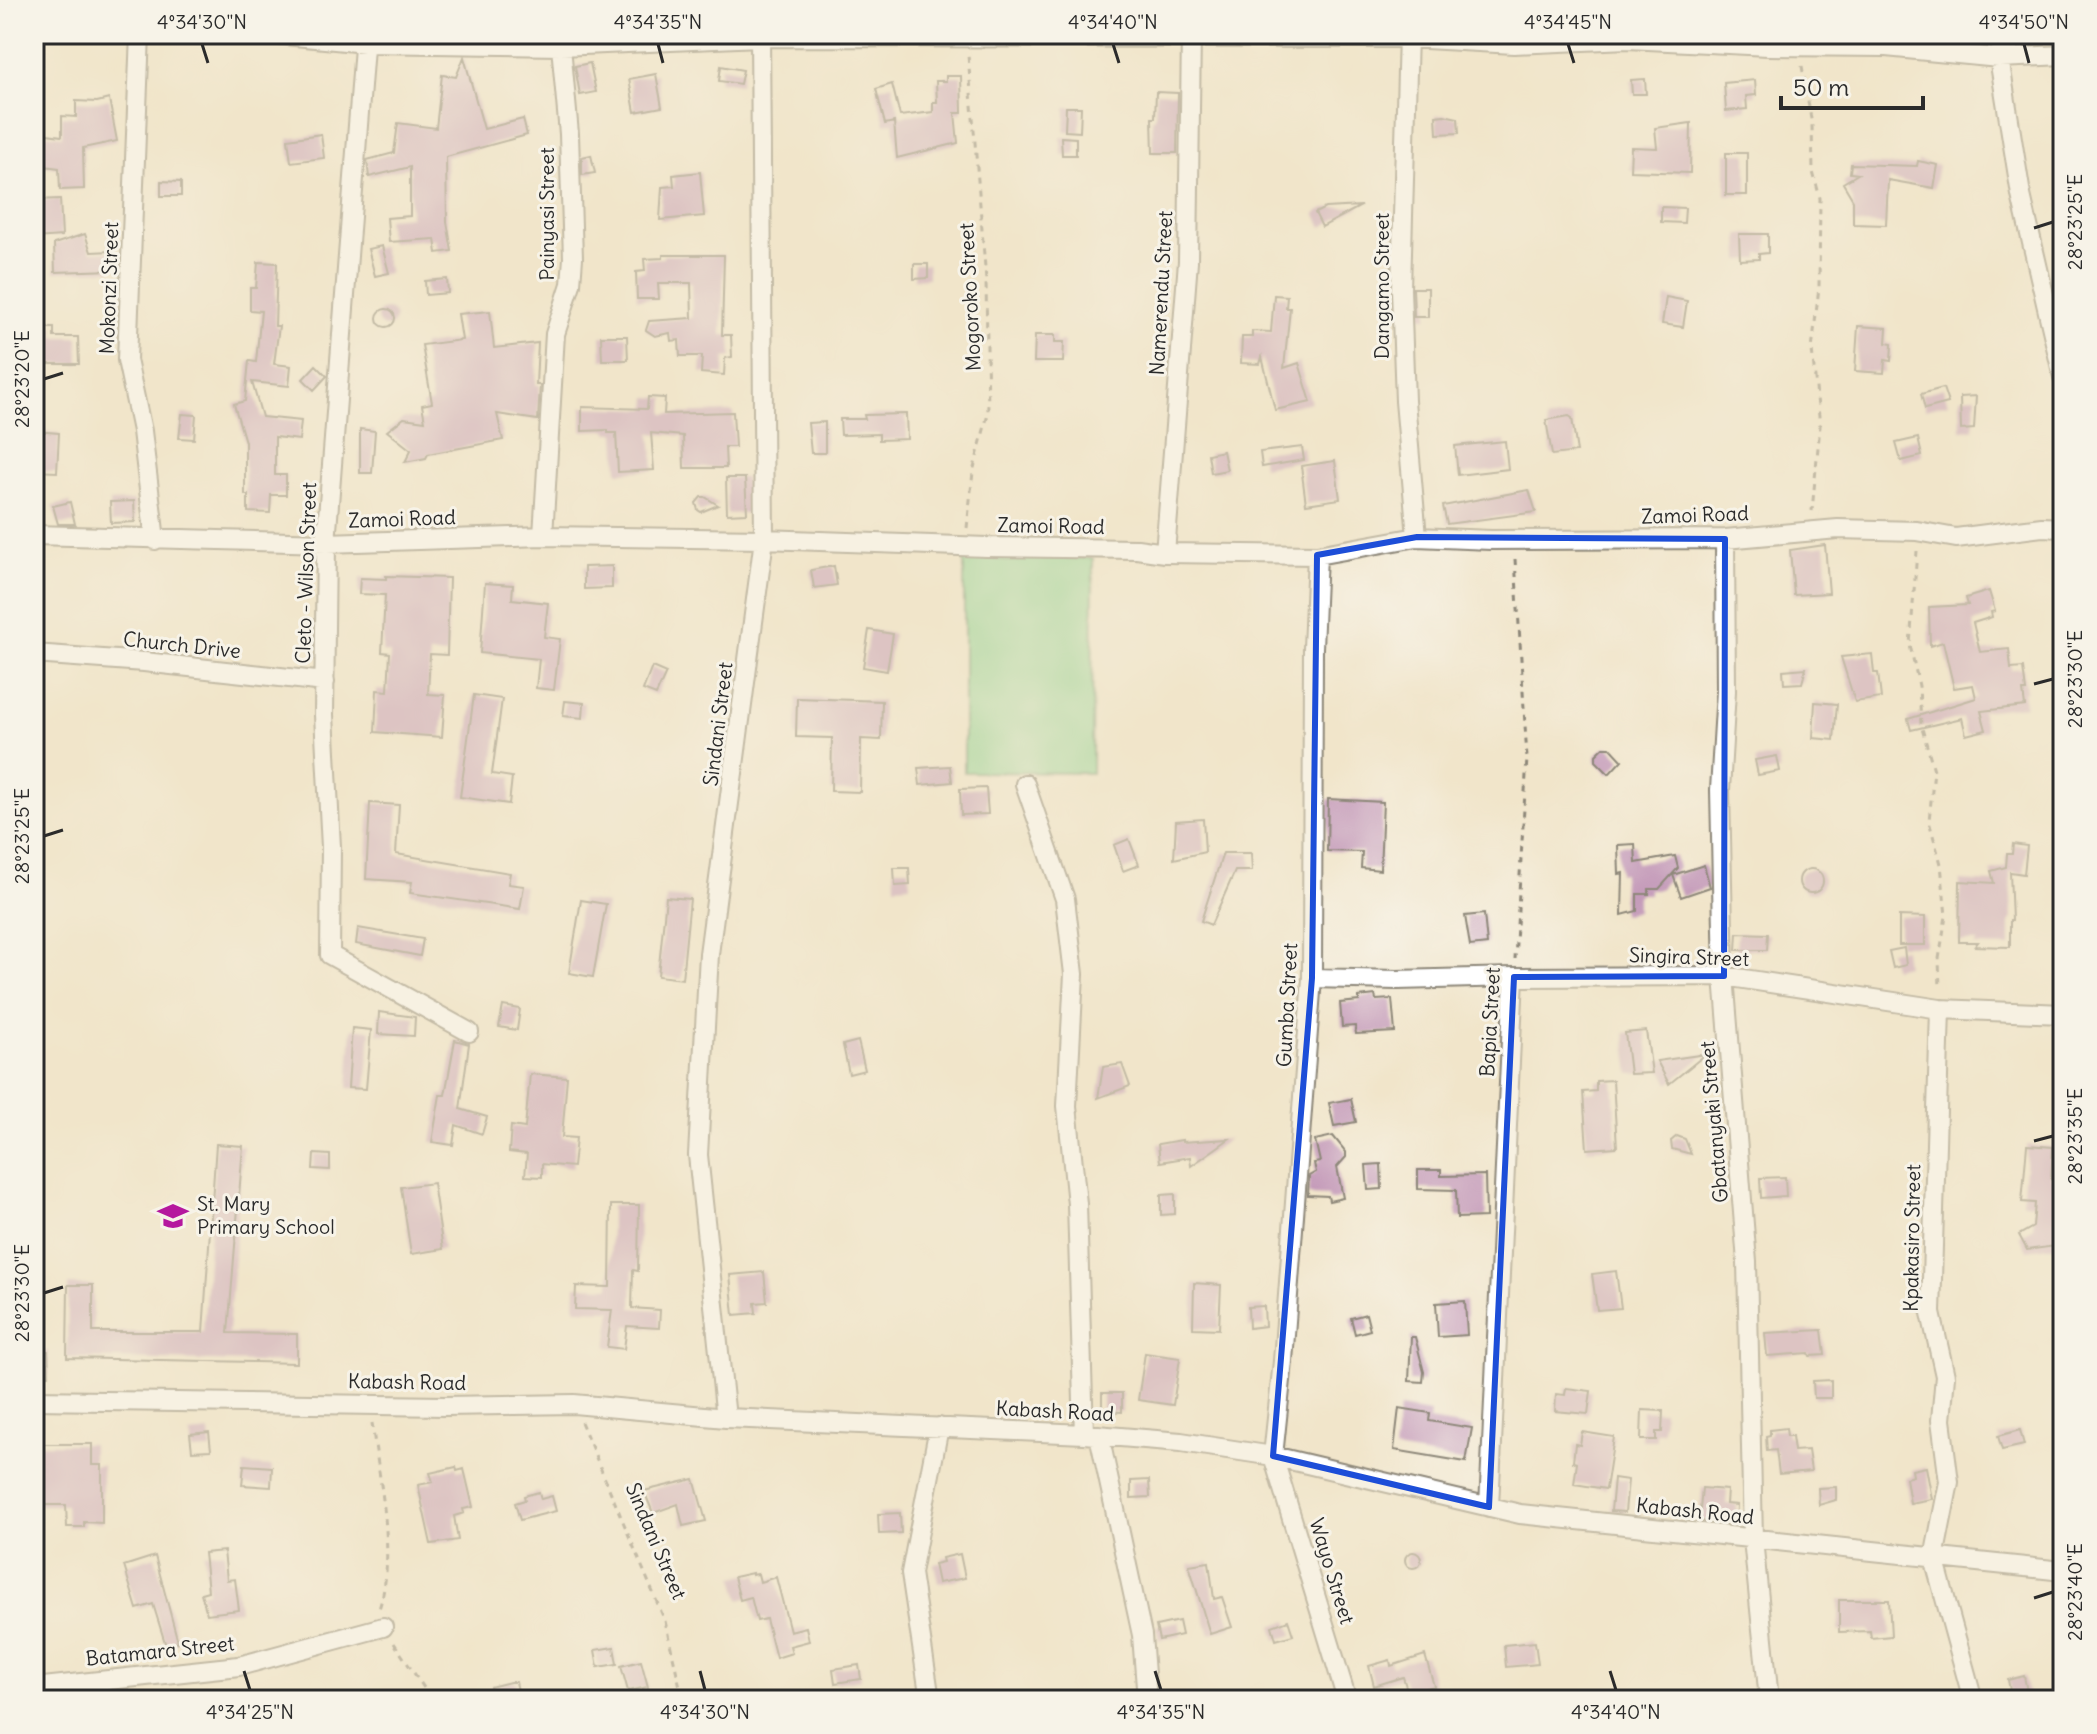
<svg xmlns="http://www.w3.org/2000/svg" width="2097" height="1734" viewBox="0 0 2097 1734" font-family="Delius,sans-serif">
	<rect width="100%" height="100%" fill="#f7f3e8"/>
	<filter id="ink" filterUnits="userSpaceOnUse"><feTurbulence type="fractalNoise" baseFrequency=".0125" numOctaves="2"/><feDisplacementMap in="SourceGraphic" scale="16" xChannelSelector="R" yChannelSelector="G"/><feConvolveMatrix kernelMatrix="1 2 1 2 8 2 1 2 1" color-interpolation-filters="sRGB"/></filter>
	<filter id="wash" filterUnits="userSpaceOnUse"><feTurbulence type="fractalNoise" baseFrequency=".006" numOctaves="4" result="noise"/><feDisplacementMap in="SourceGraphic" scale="32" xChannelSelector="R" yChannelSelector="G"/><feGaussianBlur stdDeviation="1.8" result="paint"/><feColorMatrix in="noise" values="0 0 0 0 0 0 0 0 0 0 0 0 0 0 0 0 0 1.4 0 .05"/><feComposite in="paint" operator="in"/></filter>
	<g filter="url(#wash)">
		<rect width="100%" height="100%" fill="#f1e5ca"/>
		<!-- green -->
		<path fill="#87d28f" stroke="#597e5d" stroke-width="2" d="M964,558H1093L1092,773L964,772Z"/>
		<g id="blocks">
			<!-- building -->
			<path fill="#c59bba" d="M464,57L484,129L523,119L527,135L446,157L447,222L452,251L437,253L435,239L389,242L387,218L410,216V167L369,177L367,160L394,153L398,123L436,128L442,75L456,77Z
				M590,63L596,92L580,95L575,66Z
				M721,66L743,70L740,84L719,81Z
				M656,74L662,107L635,112L629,79Z
				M946,76H961L962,113H955L958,143L897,158L894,122L885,124L876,89L892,84L900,116L933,112V102H937L936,81H946Z
				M1645,79L1646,94H1632L1631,80Z
				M1755,80L1756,95L1746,96L1747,109L1726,111L1724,83Z
				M1156,92L1178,93L1177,153H1153L1152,118H1155Z
				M109,99L117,141L83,148L84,189L60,190L59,168L36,165L39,133L62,136V116L76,117V101L97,102Z
				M1066,107H1081L1080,132L1065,131Z
				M1444,115L1458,118L1459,133L1437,134L1436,116Z
				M1691,123L1690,173L1630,171L1631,147L1657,148L1655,128Z
				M321,134L324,158L291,162L288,139Z
				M1061,137L1076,138V155H1062Z
				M1726,153H1747V195H1726Z
				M591,155L595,173L582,175V157Z
				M1918,161L1938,165L1934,188L1888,180L1886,225L1853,224V200L1843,183L1858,174L1850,173L1851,164L1917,166Z
				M700,172L704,216L660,220L662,187L674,186L673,175Z
				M161,181L181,182V196H161Z
				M60,199L62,236L34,238V200Z
				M1361,206L1322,227L1315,213L1325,208Z
				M1661,207L1685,208L1684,223L1661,222Z
				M85,234L91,252L112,251L113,270L55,272L54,244Z
				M1739,234H1768V253L1759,254V259L1740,260Z
				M382,246L389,273L375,276L368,249Z
				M663,255H724L722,335H731L732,357L725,358L724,375L701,373L702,356H680L679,340L671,341L670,333L655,336L646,330L649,321L692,318L691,283H658L659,299H637L636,272L645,271L644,259L663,258Z
				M258,262L277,263L275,326H279L274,364L291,366L289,386L252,382L262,417L301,421L299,440L275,437V475H286V495H271L270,513L248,512V495H245V442L234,404L245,401L249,361L256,362L261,311L250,310V288H256Z
				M914,264H928V278L914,279Z
				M447,279L448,293L426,295L425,281Z
				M1413,288H1428V317H1414Z
				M1274,295L1287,296L1286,308H1290L1284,368L1299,363L1311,402L1275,410L1262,357L1260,364L1241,363L1242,337H1252V331L1271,332Z
				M1666,297L1687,301L1683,327L1662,324Z
				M377 318a9 9 0 1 1 18 0a9 9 0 1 1-18 0Z
				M490,311L494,348L538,343L536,385H540L538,420L497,414L503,440L428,454L426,458L405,462L411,450L387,431L404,418L425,421L422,405L432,403L422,345L462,340L458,314Z
				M1858,326L1887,328L1886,343L1892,344L1891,361L1885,360L1884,373L1855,371Z
				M34,328H54V337H78L79,364H34Z
				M1035,335H1055V342H1064L1063,362H1034Z
				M601,336H627L628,360H602Z
				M316,365L327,376L314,390L303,379Z
				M1943,388L1948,403L1925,409L1921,394Z
				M1976,396L1974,429L1961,430L1960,397Z
				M648,397L665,398L664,414L733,412L735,447H725L726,468H684L683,436L651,433L654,470L618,472L616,433H608V430L582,431V407L647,409Z
				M182,414L196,415L194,439L179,438Z
				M906,414L907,439L879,440V434L841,435L840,419H865L864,415Z
				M1569,416L1572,418L1577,452L1552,455L1546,420Z
				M825,422V453H811L808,423Z
				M360,429L375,431L372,473H360Z
				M34,431L59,433L57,472L34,471Z
				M1918,438L1922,456L1901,461L1896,443Z
				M1505,441L1508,469L1458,475L1455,446Z
				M1302,447L1304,460L1262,467L1260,452Z
				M1223,451L1227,470L1211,473L1208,454Z
				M1335,461L1340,499L1306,504L1301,466Z
				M726,478H745L747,513L727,514Z
				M1529,490L1536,512L1447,524L1443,506Z
				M701,497H705L718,505L701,512L698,510L696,503Z
				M134,501L135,522L111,523L110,502Z
				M70,502L75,524H58L53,506Z
				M1825,545L1829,593L1794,595L1790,550Z
				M612,566V588L584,589V567Z
				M834,566L837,585L814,588L811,570Z
				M386,576L449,578L447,655L430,654L428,694L445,695L442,737L375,732L377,690L388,691L390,653L382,652L385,595L359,594L360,578L386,579Z
				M485,583L513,585L512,599L548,603L544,637L560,639L554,690L536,688L539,659L480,653Z
				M1989,591L1995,611L1991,612L1992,617L1973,623L1980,652L2009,649L2011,669L2023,668L2026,691H2023L2025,706L1981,711L1986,730L1966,735L1962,718L1911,730L1908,719L1976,698L1973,685L1954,688L1943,642L1930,646L1929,607L1968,605L1966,598Z
				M869,630L893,634L887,671L863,667Z
				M1872,654L1874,673H1878L1881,698L1855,702L1841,657Z
				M652,667L666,673L656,695L643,690Z
				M1806,668L1802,683L1784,684L1783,670Z
				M474,695L502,699L492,774L512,777L509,804L460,797Z
				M797,698L882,701L881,740L861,739L860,792L831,791L832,738L796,737Z
				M565,701L584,703L583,718L563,716Z
				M1815,702L1837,704L1834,740L1813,738Z
				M1604,747H1610L1622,760L1609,774L1596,761V755Z
				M1777,756L1780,771L1758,775L1755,760Z
				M950,766L952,782L920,785L918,768Z
				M986,788L988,814L961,815L960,789Z
				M1328,799L1383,802L1380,870L1361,868L1362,852L1327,851Z
				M370,803L399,805L396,854L510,873L508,884L524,886L520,909L410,893L412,882L366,879Z
				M1203,819L1205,852L1174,859L1176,821Z
				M1129,839L1139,865L1123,871L1114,845Z
				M1635,844L1636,863L1675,856L1678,868L1659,889H1649V894H1637V911L1622,915L1623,873L1619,874L1618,845Z
				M2013,844L2027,846L2024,874L2010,872L2012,920H2010V947L1975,946L1978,942H1959L1960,881L1994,883L1991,871L2006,867L2007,854H2012Z
				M1223,853H1251L1252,871H1235L1211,925L1201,921Z
				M1704,865L1710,887L1681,897L1673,875Z
				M894,868H909L910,885L895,886Z
				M1799 881a12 12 0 1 1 24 0a12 12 0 1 1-24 0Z
				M666,897L690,899L682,979L658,976Z
				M581,900L606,904L593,977L569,973Z
				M1484,914L1487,944L1470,946L1465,916Z
				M1899,916L1925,917V945H1899Z
				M358,928L423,939L420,956L356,944Z
				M1737,933L1768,934L1767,950H1736Z
				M1904,948L1906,965L1893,968L1889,951Z
				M1375,995L1376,1000L1392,999L1395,1032L1356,1034L1355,1026L1342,1027L1340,1003L1359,1001V997Z
				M503,1006L520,1009L517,1030L499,1027Z
				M379,1012L415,1017L414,1036L378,1034Z
				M352,1028L371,1030L366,1089L348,1088Z
				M1646,1031L1652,1073L1630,1074L1625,1033Z
				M455,1040L469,1044L460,1109L487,1117L482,1134L456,1125L453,1145L432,1142L440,1095H445Z
				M858,1041L865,1070L849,1074L843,1045Z
				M1706,1054L1669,1084L1657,1061Z
				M1122,1064L1130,1086L1098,1098L1103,1067Z
				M530,1074L567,1077L562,1137L576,1138L573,1167L542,1164V1177L525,1176L527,1154L509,1152L511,1126L525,1128Z
				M1613,1080L1617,1147L1587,1149L1583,1092L1596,1091V1081Z
				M1351,1099L1356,1122L1334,1126L1329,1103Z
				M1333,1136L1346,1152V1157L1337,1167L1343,1198L1329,1201L1328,1196L1308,1195L1309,1176L1316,1172L1314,1163L1320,1162L1315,1140Z
				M1677,1136L1685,1139L1691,1154L1672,1149L1671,1141Z
				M1229,1139L1191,1166L1190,1157L1160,1162L1158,1144L1182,1140V1142Z
				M216,1144L243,1146L228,1333L297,1334V1363L67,1358L68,1285H93V1332H203Z
				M2027,1145L2053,1147L2051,1179L2063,1175V1245L2027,1250L2019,1235L2033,1227L2035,1203L2022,1202Z
				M314,1154L330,1155V1170L313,1169Z
				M1381,1164L1382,1189L1368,1190L1366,1165Z
				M1418,1170H1441V1176L1485,1175L1486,1217L1457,1218L1456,1190L1418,1189Z
				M1785,1177L1786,1196L1761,1198L1760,1178Z
				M433,1183L443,1249L411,1254L401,1187Z
				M1175,1194V1214L1161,1215V1195Z
				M611,1205H639L638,1271L633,1270L632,1308L660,1310L659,1328L627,1326L624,1349L607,1347L612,1310L575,1309L576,1286L610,1287Z
				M1616,1271L1621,1308L1597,1310L1592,1274Z
				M764,1272L767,1302L755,1303L756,1313L734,1315L730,1275Z
				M1194,1283L1221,1285L1219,1329L1193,1328Z
				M1465,1301L1467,1335L1438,1337L1436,1303Z
				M1264,1306L1265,1326L1249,1328L1248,1307Z
				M1366,1314L1370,1330L1355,1334L1351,1318Z
				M1822,1330L1825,1355L1810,1356L1809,1353L1767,1356L1765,1333Z
				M1411,1337H1415L1424,1372L1423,1382L1409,1381Z
				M34,1351H48L49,1375H34Z
				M1145,1353L1180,1358L1173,1405L1138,1400Z
				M1831,1380V1398H1814L1813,1381Z
				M1566,1388L1591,1391L1588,1414L1555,1411L1556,1394L1565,1395Z
				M1102,1393H1122V1412L1102,1411Z
				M1399,1408L1430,1413L1429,1421L1472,1428L1466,1462L1394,1450Z
				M1642,1410L1663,1411L1662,1432H1656V1440H1641Z
				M1786,1428L1787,1436H1792L1794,1451L1808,1450L1811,1471L1779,1474L1776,1450L1767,1451L1766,1436L1770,1435V1430Z
				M2020,1430L2024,1445L2002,1450L1998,1436Z
				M209,1432L211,1450L192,1451L190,1434Z
				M1582,1432L1614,1437L1606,1489L1574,1484L1577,1463L1573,1462L1575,1444L1580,1445Z
				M34,1444H92V1465H102V1523L84,1522V1527H67L66,1505H34Z
				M244,1465L272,1467L271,1487L242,1485Z
				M456,1467L457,1471L464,1469L473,1507L463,1509L464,1513L454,1516L458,1540L431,1544L418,1485L433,1482L430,1473Z
				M1926,1467L1932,1499L1910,1503L1906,1478L1913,1476L1912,1470Z
				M1614,1478L1628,1480L1625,1512L1611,1511Z
				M694,1479L706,1521L683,1526L678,1504L653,1513L644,1491Z
				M1149,1480L1150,1497L1131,1498V1481Z
				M1836,1487V1500L1819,1505L1818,1488Z
				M1702,1488L1727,1490L1726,1504L1737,1505L1736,1525L1699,1521Z
				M539,1492L541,1499L552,1496L556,1511L520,1520L515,1503L525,1500L524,1496Z
				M900,1513L901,1533L879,1534L878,1514Z
				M224,1551L227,1580L235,1579L239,1610L207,1614L201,1593L208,1591L204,1553Z
				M1405 1560a8 8 0 1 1 16 0a8 8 0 1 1-16 0Z
				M960,1554L965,1578L938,1583L934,1564L943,1562L942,1558Z
				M155,1556L178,1642L166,1646L153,1604L137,1609L124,1566Z
				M1209,1562L1214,1599L1222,1597L1232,1627L1210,1634L1189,1565Z
				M752,1573V1575L758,1574L760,1582L776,1577L790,1631L806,1627L809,1641L790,1646L792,1653L776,1658L766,1619L757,1621L751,1597L740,1600L734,1577Z
				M1839,1600H1889L1891,1636L1871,1638L1870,1631L1839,1632Z
				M1288,1620L1293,1635L1276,1640L1272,1626Z
				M1179,1621L1182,1635L1159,1640L1156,1626Z
				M1535,1642L1538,1664L1506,1667L1504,1645Z
				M614,1647L617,1664L598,1667L595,1650Z
				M1425,1655L1434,1686L1408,1693L1403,1677L1374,1686L1369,1666L1390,1660L1391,1666Z
				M641,1661L648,1687L628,1691L621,1666Z
				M859,1665L861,1679L835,1683L833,1669Z
				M2024,1676L2028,1697L2012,1700L2008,1680Z
				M510,1682H516L520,1700H493L490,1687Z"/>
		</g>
	</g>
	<g filter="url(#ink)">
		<use href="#blocks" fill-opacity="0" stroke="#8e887a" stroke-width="2"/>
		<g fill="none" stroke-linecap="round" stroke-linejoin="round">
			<!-- minor casing -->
			<g stroke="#8e887a" stroke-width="22">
				<path id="minor" d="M140,34L127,360L142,431L155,540
					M275,34L365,43L561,46L759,37L1408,38L1514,44L1628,39L1768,46L1886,47L1999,58L2063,55
					M365,34L326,543L324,715L331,847L330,955L469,1032
					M1408,34L1401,289L1405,401L1417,537
					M2006,34L1999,58L2021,195L2063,377
					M34,535L326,543L543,536L764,539L987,547L1137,549L1165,553L1317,555L1417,537L1491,540L1725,539L1838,529L1917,531L1956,538L2042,527L2063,528
					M543,536L555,334L571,284L573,258L569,134L561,46L562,37
					M1725,539L1726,691L1720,790L1724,976L1747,1262L1753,1539L1769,1700
					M1165,553L1188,261L1191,34
					M1317,555L1313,648L1312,978L1283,1361L1273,1456L1347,1700
					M34,654L144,662L325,682
					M1025,784L1065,899L1074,974L1067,1106L1077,1204L1084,1434
					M1312,978L1397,980L1514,977L1724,976L1940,1009L2063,1014
					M1940,1009L1931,1313L1945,1376L1941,1420L1949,1482L1934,1558L1973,1700
					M34,1400L445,1406L574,1404L726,1418L1084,1434L1181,1442L1273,1456L1520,1514L2063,1571
					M726,1418L698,1155L709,954L764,539L760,34
					M1099,1435L1142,1635L1147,1700
					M1489,1507L1514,977
					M34,1688L239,1666L383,1627
					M930,1700L911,1573L939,1427"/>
			</g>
			<!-- path -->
			<path stroke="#8e887a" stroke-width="3" stroke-dasharray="6 6" stroke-linecap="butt" d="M1802,66L1812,125L1813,172L1820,198L1819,287L1812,350L1820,426L1812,511
				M967,528L973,472L988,414L986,280L968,55
				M1917,551L1910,645L1919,686L1921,725L1934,770L1929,821L1941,864L1946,916L1939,959L1940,989
				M1515,559L1527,758L1515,959
				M581,1422L665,1621L683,1700
				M372,1423C379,1480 397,1553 379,1609
				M394,1643L432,1700"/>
			<!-- minor -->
			<use href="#minor" stroke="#fff" stroke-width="18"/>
		</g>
	</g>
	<!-- marked area -->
	<path d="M0 0H2097V1734H0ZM1417,537L1725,539L1724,976L1514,977L1489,1507L1273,1456L1312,978L1317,555Z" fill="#f1e5ca" fill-opacity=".55" fill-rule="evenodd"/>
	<path fill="none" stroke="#1d4ed8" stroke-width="6" stroke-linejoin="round" d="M1417,537L1725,539L1724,976L1514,977L1489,1507L1273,1456L1312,978L1317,555Z"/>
	<!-- ticks -->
	<path fill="none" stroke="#2b2b2b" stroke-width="3" d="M202,44L208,63M658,44L663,63M1113,44L1119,63M1568,44L1574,63M2024,44L2029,63M2034,228L2053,222M44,379L63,373M2034,684L2053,679M44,836L63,830M2034,1141L2053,1136M44,1293L63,1287M2034,1598L2053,1592M244,1671L250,1690M700,1671L705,1690M1155,1671L1161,1690M1610,1671L1616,1690"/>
	<!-- icons -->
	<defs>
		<g id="school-bare" transform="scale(2.4)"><path d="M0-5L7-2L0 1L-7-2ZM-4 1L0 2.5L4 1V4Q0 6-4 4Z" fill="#b5179e" stroke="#f7f3e8" stroke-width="2.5" paint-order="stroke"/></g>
	</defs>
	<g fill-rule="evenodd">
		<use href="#school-bare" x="173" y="1216"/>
	</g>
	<g text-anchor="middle" stroke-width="6" stroke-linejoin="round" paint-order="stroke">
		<!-- street labels -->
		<g font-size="20" fill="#2b2b2b" stroke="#f7f3e8">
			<text transform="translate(547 214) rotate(-90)" y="7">Painyasi Street</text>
			<text transform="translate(1382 286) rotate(-90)" y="7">Dangamo Street</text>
			<text transform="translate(109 288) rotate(-88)" y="7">Mokonzi Street</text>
			<text transform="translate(1161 293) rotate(-87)" y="7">Namerendu Street</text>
			<text transform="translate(970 297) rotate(-93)" y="7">Mogoroko Street</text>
			<text transform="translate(1695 515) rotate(-2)" y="7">Zamoi Road</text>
			<text transform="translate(402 519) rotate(-2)" y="7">Zamoi Road</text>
			<text transform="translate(1051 526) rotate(1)" y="7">Zamoi Road</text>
			<text transform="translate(306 573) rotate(-88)" y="7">Cleto - Wilson Street</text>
			<text transform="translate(182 645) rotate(6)" y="7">Church Drive</text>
			<text transform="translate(718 724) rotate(-83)" y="7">Sindani Street</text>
			<text transform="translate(1689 957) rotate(2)" y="7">Singira Street</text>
			<text transform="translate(1287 1005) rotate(-87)" y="7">Gumba Street</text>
			<text transform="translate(1490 1022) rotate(-87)" y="7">Bapia Street</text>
			<text transform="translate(1714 1122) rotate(-95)" y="7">Gbatanyaki Street</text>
			<text transform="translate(1912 1238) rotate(-89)" y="7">Kpakasiro Street</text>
			<text transform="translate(407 1382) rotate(1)" y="7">Kabash Road</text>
			<text transform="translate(1055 1411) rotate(3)" y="7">Kabash Road</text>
			<text transform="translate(1695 1511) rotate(6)" y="7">Kabash Road</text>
			<text transform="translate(656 1541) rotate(67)" y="7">Sindani Street</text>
			<text transform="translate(1332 1571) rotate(73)" y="7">Wayo Street</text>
			<text transform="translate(160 1651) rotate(-6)" y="7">Batamara Street</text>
		</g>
		<!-- poi labels -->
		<g font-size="20" fill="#2b2b2b" stroke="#f7f3e8" text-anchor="start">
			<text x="197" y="1211">St. Mary<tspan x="197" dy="23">Primary School</tspan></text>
		</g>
	</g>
	<!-- margin -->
	<rect width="2097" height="1734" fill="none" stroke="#f7f3e8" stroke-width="88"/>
	<!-- scale -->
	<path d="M1781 96v12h142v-12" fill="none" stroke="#2b2b2b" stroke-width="4"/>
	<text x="1793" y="96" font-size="24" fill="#2b2b2b" stroke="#f7f3e8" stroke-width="6" paint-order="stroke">50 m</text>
	<rect x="44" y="44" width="2009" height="1646" fill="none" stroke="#2b2b2b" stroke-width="3"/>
	<g font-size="20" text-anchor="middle" fill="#2b2b2b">
		<text x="202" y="29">4°34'30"N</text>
		<text x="658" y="29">4°34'35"N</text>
		<text x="1113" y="29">4°34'40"N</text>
		<text x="1568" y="29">4°34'45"N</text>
		<text x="2024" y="29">4°34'50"N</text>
		<text transform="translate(2075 222) rotate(-90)" y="7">28°23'25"E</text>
		<text transform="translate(22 379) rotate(-90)" y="7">28°23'20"E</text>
		<text transform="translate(2075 679) rotate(-90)" y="7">28°23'30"E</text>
		<text transform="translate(22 836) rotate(-90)" y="7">28°23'25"E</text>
		<text transform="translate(2075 1136) rotate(-90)" y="7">28°23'35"E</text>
		<text transform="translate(22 1293) rotate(-90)" y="7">28°23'30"E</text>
		<text transform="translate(2075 1592) rotate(-90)" y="7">28°23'40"E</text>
		<text x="250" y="1719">4°34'25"N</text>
		<text x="705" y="1719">4°34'30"N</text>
		<text x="1161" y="1719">4°34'35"N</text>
		<text x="1616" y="1719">4°34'40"N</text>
	</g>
</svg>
